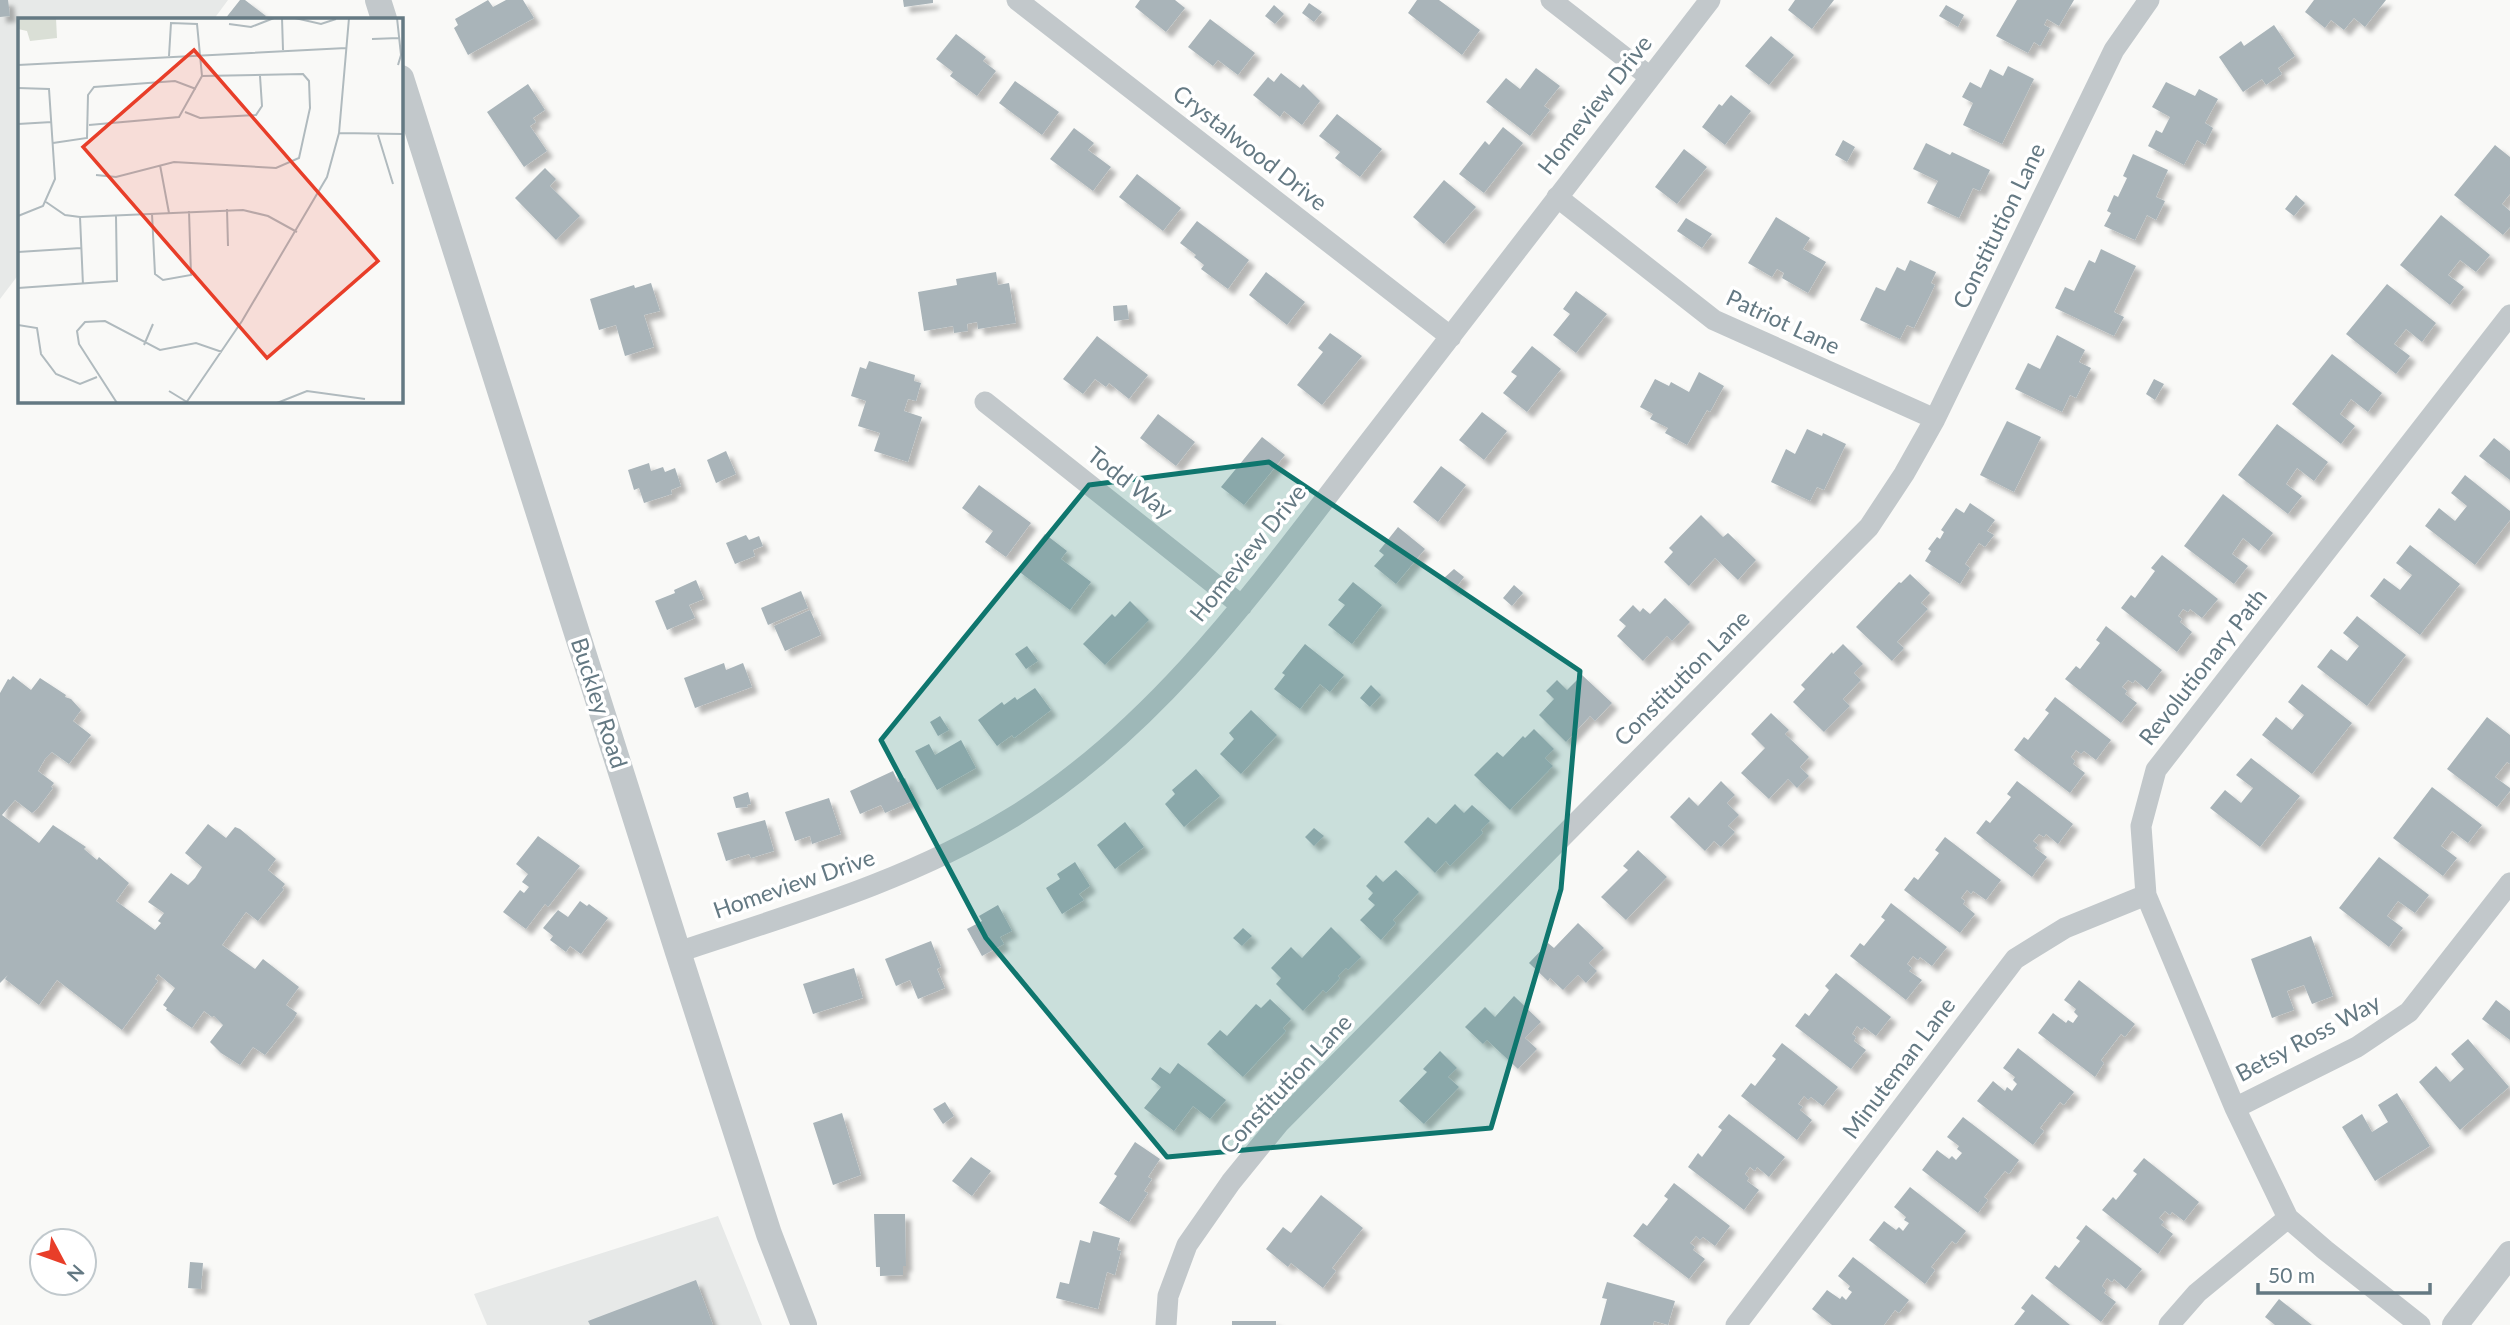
<svg xmlns="http://www.w3.org/2000/svg" width="2510" height="1325" viewBox="0 0 2510 1325" font-family="Lato,sans-serif">
	<defs>
		<filter id="shadow"><feDropShadow dx="6" dy="6" stdDeviation="2" flood-color="#0004"/></filter>
	</defs>
	<rect width="100%" height="100%" fill="#f9f9f7"/>
	<!-- built -->
	<path fill="#e7e9e8" d="M0,0H228L214,19H19V274L0,299Z
		M718,1216L762,1325H487L474,1294Z"/>
	<!-- building -->
	<path fill="#a9b4b9" filter="url(#shadow)" d="M0,0H8L10,16L0,17Z
		M240,0H245L266,16L263,19H225Z
		M488,0L493,7L506,0H523L534,18L468,55L454,28L458,25L455,19Z
		M903,0H933V3L904,7Z
		M1140,0H1175L1185,8L1166,32L1135,7Z
		M1417,0H1439L1480,30L1462,55L1408,13Z
		M1795,0H1834L1812,29L1788,10Z
		M2017,0H2074L2059,26L2047,19L2044,25L2050,28L2040,46L2034,42L2028,53L1996,36Z
		M2314,0H2386L2365,27L2354,18L2344,30L2331,20L2325,28L2305,12Z
		M1309,3L1322,12L1314,22L1302,13Z
		M1274,5L1284,14L1275,24L1265,16Z
		M1946,5L1964,15L1958,27L1939,16Z
		M1210,19L1255,53L1238,75L1218,60L1213,66L1188,47Z
		M2274,25L2295,56L2278,68L2282,74L2266,85L2262,79L2243,92L2219,57L2241,41L2244,46Z
		M956,34L986,57L983,61L996,71L977,96L950,76L953,72L936,59Z
		M1771,36L1794,55L1769,85L1745,66Z
		M2008,66L2034,79L2002,144L1963,125L1973,103L1962,97L1970,82L1981,88L1990,69L2003,76Z
		M1536,68L1560,86L1544,106L1550,110L1530,136L1486,102L1506,78L1520,89Z
		M1281,73L1300,88L1303,84L1320,101L1302,125L1284,111L1280,117L1253,95L1268,77L1274,82Z
		M1015,81L1059,112L1042,135L999,103Z
		M2166,82L2195,96L2199,89L2218,99L2205,123L2213,128L2205,145L2197,140L2184,165L2148,146L2156,130L2162,133L2170,117L2152,107Z
		M528,84L545,110L533,118L536,122L530,126L547,151L524,167L487,112Z
		M1731,95L1751,111L1725,145L1702,127L1719,104L1722,106Z
		M1337,114L1382,149L1360,177L1335,158L1340,152L1319,136Z
		M1503,127L1523,143L1484,193L1459,174L1485,141L1489,145Z
		M1074,128L1094,143L1088,150L1111,167L1093,191L1050,159Z
		M1843,140L1855,147L1847,162L1835,155Z
		M1926,143L1950,155L1952,152L1990,170L1980,191L1973,188L1959,218L1927,203L1938,181L1913,169Z
		M2495,145L2510,157V194L2502,204L2510,211V227L2503,235L2454,195Z
		M1684,149L1707,167L1677,204L1655,187Z
		M2133,154L2168,170L2156,197L2165,201L2156,220L2147,215L2135,240L2104,226L2111,213L2107,211L2114,195L2118,197L2127,178L2123,176Z
		M545,168L556,179L550,186L580,216L556,240L515,198Z
		M1137,174L1181,208L1163,231L1119,197Z
		M1444,180L1476,207L1444,244L1413,217Z
		M2296,195L2305,203L2294,216L2285,209Z
		M2441,215L2490,255L2476,272L2460,260L2448,275L2464,287L2450,305L2400,265Z
		M1776,217L1810,238L1803,249L1826,262L1808,293L1782,278L1784,273L1777,269L1772,277L1748,263Z
		M1686,218L1712,234L1702,248L1677,231Z
		M1197,221L1249,260L1228,289L1201,269L1204,265L1194,257L1196,255L1180,243Z
		M2101,249L2136,266L2114,312L2124,317L2114,336L2055,308L2065,287L2074,291L2089,260L2095,263Z
		M1910,260L1936,272L1931,283L1935,285L1914,328L1907,325L1900,339L1860,320L1876,287L1885,291L1897,267L1905,271Z
		M996,272L998,285L1009,283L1016,323L978,329L977,322L967,324L968,331L954,333L953,326L924,331L918,292L957,285L956,279Z
		M1266,272L1305,302L1287,325L1249,295Z
		M651,283L660,311L644,315L654,347L625,356L616,325L599,330L590,299L634,285L635,288Z
		M2387,284L2436,323L2422,342L2406,329L2394,344L2410,356L2396,374L2346,334Z
		M1576,291L1607,314L1576,353L1553,335L1570,314L1563,309Z
		M1127,305L1129,319L1114,321L1113,306Z
		M1330,333L1362,356L1322,405L1297,385L1323,352L1318,348Z
		M2057,335L2085,350L2079,362L2091,368L2076,398L2070,395L2062,412L2015,389L2028,363L2040,369Z
		M1097,336L1148,375L1129,399L1109,383L1106,387L1095,379L1083,394L1063,379Z
		M1532,346L1561,369L1527,412L1503,393L1517,376L1511,372Z
		M2332,354L2382,393L2368,412L2351,399L2340,414L2355,426L2341,444L2292,404Z
		M869,361L915,375L914,381L921,383L916,401L908,399L904,411L922,417L908,462L874,451L880,433L858,426L866,401L851,396L860,367L866,369Z
		M1699,372L1724,386L1710,412L1707,410L1687,445L1665,433L1668,428L1650,419L1653,414L1640,407L1655,379L1669,386L1671,382L1689,392Z
		M2154,379L2164,384L2155,400L2146,394Z
		M1482,412L1507,431L1484,460L1459,440Z
		M1158,414L1195,442L1176,466L1140,438Z
		M2007,421L2041,437L2014,492L1980,475Z
		M2277,424L2328,462L2314,481L2297,468L2286,484L2302,496L2288,514L2238,475Z
		M1807,429L1822,436L1823,433L1846,444L1824,490L1817,487L1810,501L1771,482L1786,449L1795,454Z
		M1262,437L1285,455L1244,505L1221,487Z
		M2494,438L2510,451V480L2479,456Z
		M726,451L736,474L716,483L707,460Z
		M649,463L651,471L663,467L665,472L675,468L681,486L671,490L672,494L644,503L639,488L634,490L628,470Z
		M1441,466L1466,485L1438,522L1413,502Z
		M2465,475L2510,511V520L2475,565L2425,526L2439,508L2455,521L2467,506L2451,493Z
		M979,485L1031,523L1006,557L985,542L993,531L962,508Z
		M2223,494L2273,533L2259,551L2243,538L2232,554L2248,566L2234,584L2184,546Z
		M1970,503L1995,520L1987,531L1994,535L1985,547L1979,543L1965,564L1970,568L1960,584L1925,561L1931,551L1928,549L1937,537L1940,539L1944,532L1941,530L1956,508L1964,513Z
		M1701,515L1723,537L1728,533L1756,560L1738,580L1715,558L1689,586L1664,562L1673,552L1669,548Z
		M1398,527L1425,549L1396,584L1374,566L1384,555L1379,551Z
		M1045,534L1067,551L1061,559L1091,582L1070,610L1017,570Z
		M746,535L749,540L759,536L763,546L753,550L755,556L735,564L726,543Z
		M2410,545L2460,584L2420,635L2370,596L2384,578L2400,590L2412,575L2396,563Z
		M2162,555L2218,599L2202,618L2190,609L2188,612L2183,609L2178,616L2182,619L2180,622L2192,632L2177,652L2121,608L2131,595L2135,598L2155,571L2151,568Z
		M1454,569L1464,577L1455,589L1443,579Z
		M1910,574L1930,593L1921,603L1928,609L1897,642L1904,648L1892,661L1856,627L1899,582L1901,583Z
		M696,580L704,599L689,605L695,618L667,630L655,601L675,593L674,590Z
		M1353,582L1382,605L1352,644L1328,625L1345,605L1338,600Z
		M1514,585L1523,593L1512,606L1503,598Z
		M801,591L808,608L768,625L761,608Z
		M1665,598L1690,622L1672,641L1667,636L1643,661L1617,636L1626,626L1619,620L1633,605L1640,612L1643,608L1650,614Z
		M1130,601L1149,620L1105,665L1083,644L1112,614L1115,617Z
		M810,610L821,635L785,651L774,626Z
		M2357,616L2406,655L2367,706L2317,667L2331,649L2347,661L2359,646L2343,633Z
		M2106,626L2162,670L2147,690L2135,680L2133,683L2128,680L2122,687L2127,691L2125,694L2137,703L2121,723L2065,679L2076,666L2080,669L2100,643L2096,640Z
		M1305,644L1344,675L1330,692L1320,684L1300,709L1274,689L1285,675L1282,673Z
		M1843,644L1863,664L1854,673L1861,680L1843,699L1850,706L1824,732L1793,702L1805,689L1801,685L1832,652L1833,654Z
		M1027,646L1038,661L1026,669L1015,654Z
		M724,663L726,670L743,663L752,687L695,708L684,678Z
		M1582,675L1612,703L1595,721L1590,716L1566,742L1539,715L1554,699L1546,691L1557,680L1567,690Z
		M13,676L31,690L40,678L66,695L65,697L71,699L81,710L73,721L91,735L69,764L52,752L45,759L38,771L54,783L51,787L53,788L37,809L32,813L15,800L2,815L39,843L53,825L86,847L84,849L97,860L99,857L129,883L116,901L155,930L161,923L158,921L164,913L148,902L171,873L188,885L195,878L202,867L185,853L208,824L226,838L235,827L240,829L276,859L268,870L285,884L282,888L284,889L258,921L246,912L222,945L255,969L263,959L299,987L286,1005L297,1013L294,1019L265,1055L253,1047L240,1065L221,1053L210,1042L223,1025L214,1016L212,1017L204,1011L192,1028L166,1010L167,1008L163,1005L175,988L158,974L155,979L158,981L122,1030L57,980L39,1005L5,979L8,975L0,983V693L8,679L10,680Z
		M2302,684L2352,723L2312,774L2262,735L2276,717L2292,730L2304,715L2288,702Z
		M1371,685L1381,695L1370,707L1360,698Z
		M1035,688L1051,710L1014,738L1012,735L997,746L978,720L1002,702L1004,705L1015,697L1017,700Z
		M2055,697L2111,740L2096,760L2084,751L2081,754L2076,750L2071,757L2075,761L2073,764L2085,773L2070,793L2014,750L2024,737L2028,740L2049,713L2045,710Z
		M1251,710L1277,735L1241,774L1220,754L1234,739L1229,733Z
		M1771,713L1789,730L1785,734L1809,757L1800,767L1809,776L1797,788L1788,779L1769,799L1741,773L1765,748L1751,734Z
		M940,716L949,730L938,736L930,722Z
		M2487,717L2510,735V764L2507,762L2495,777L2510,788V791L2497,807L2447,769Z
		M1534,729L1554,749L1545,758L1553,766L1510,810L1474,775L1497,752L1503,757L1523,736L1525,738Z
		M961,740L976,768L937,790L915,751L929,744L935,755Z
		M2251,758L2300,796L2260,847L2210,808L2225,790L2241,803L2253,788L2236,775Z
		M1196,769L1220,796L1184,827L1165,804L1175,794L1172,790Z
		M893,771L898,782L905,778L915,800L885,813L881,805L860,814L850,791Z
		M1721,781L1735,795L1727,803L1739,815L1728,826L1735,832L1721,847L1714,841L1705,851L1670,817L1689,797L1698,806Z
		M2017,781L2073,824L2058,844L2046,834L2044,837L2039,834L2033,841L2038,845L2035,848L2047,857L2032,877L1976,833L1986,820L1990,823L2011,797L2007,794Z
		M2432,787L2482,825L2468,843L2452,831L2441,846L2457,858L2443,876L2393,838Z
		M748,792L751,804L747,805L748,807L736,808L733,797Z
		M829,798L841,834L812,844L810,836L795,841L785,812Z
		M1455,804L1464,813L1472,805L1490,821L1481,830L1483,833L1450,866L1446,861L1435,873L1404,842L1428,817L1436,824Z
		M765,820L774,851L751,858L749,854L726,861L717,833Z
		M1125,822L1144,847L1115,869L1097,845Z
		M1314,828L1324,836L1314,846L1305,837Z
		M538,836L580,866L548,907L545,904L526,929L503,912L520,890L524,893L529,887L522,882L528,874L516,864Z
		M1945,837L2001,880L1986,900L1973,891L1971,894L1967,890L1961,898L1965,901L1963,904L1975,914L1960,933L1904,890L1914,877L1918,880L1939,853L1935,850Z
		M1638,850L1667,877L1626,920L1601,897L1628,870L1623,866Z
		M2379,857L2429,895L2415,913L2398,901L2387,916L2403,928L2389,947L2339,908Z
		M1075,862L1090,886L1079,894L1084,900L1062,914L1046,888L1060,879L1057,874Z
		M1396,870L1419,892L1393,920L1396,923L1381,940L1360,920L1375,905L1368,899L1373,893L1366,886L1376,875L1383,882Z
		M580,901L587,906L589,904L608,918L581,954L570,946L566,952L550,940L553,936L543,928L558,910L568,917Z
		M1891,903L1947,947L1932,966L1920,957L1918,960L1913,956L1907,964L1912,968L1909,971L1922,980L1906,1000L1850,956L1860,943L1864,946L1885,920L1881,917Z
		M998,905L1012,931L1000,937L1004,944L982,956L967,929L982,921L979,916Z
		M1578,923L1604,948L1589,963L1597,971L1586,983L1578,975L1563,990L1550,978L1548,981L1529,963L1548,943L1554,948Z
		M1331,927L1361,957L1348,970L1346,968L1338,976L1340,978L1326,993L1323,990L1303,1011L1276,984L1281,978L1271,968L1291,947L1302,958Z
		M1243,928L1252,936L1242,946L1233,938Z
		M2311,936L2333,996L2312,1004L2304,985L2287,991L2294,1010L2272,1018L2251,959Z
		M931,941L941,967L937,969L945,988L918,999L910,980L896,986L885,959Z
		M854,968L863,998L813,1014L803,984Z
		M1836,973L1891,1017L1876,1036L1864,1027L1862,1030L1857,1026L1852,1034L1856,1037L1854,1041L1866,1050L1851,1069L1795,1026L1805,1013L1809,1016L1829,990L1825,986Z
		M2079,980L2135,1024L2125,1037L2121,1034L2101,1060L2104,1063L2095,1077L2038,1033L2053,1013L2066,1023L2068,1020L2073,1023L2078,1016L2074,1012L2076,1009L2064,1000Z
		M1514,996L1541,1022L1525,1038L1537,1049L1518,1069L1487,1040L1483,1044L1465,1027L1485,1007L1495,1017Z
		M1270,999L1291,1019L1283,1028L1286,1031L1243,1077L1207,1044L1220,1030L1227,1036L1256,1004L1261,1008Z
		M2496,1000L2510,1011V1040L2482,1019Z
		M2468,1039L2509,1087L2460,1130L2419,1082L2436,1066L2450,1082L2464,1069L2451,1054Z
		M1782,1043L1838,1087L1823,1106L1811,1097L1808,1100L1804,1096L1798,1104L1803,1107L1800,1110L1812,1120L1797,1140L1741,1096L1751,1083L1755,1086L1776,1059L1772,1056Z
		M2018,1048L2074,1092L2064,1105L2060,1102L2040,1128L2044,1131L2033,1145L1977,1101L1993,1081L2005,1091L2007,1087L2012,1091L2017,1084L2013,1080L2015,1077L2003,1068Z
		M1440,1051L1457,1068L1448,1077L1459,1087L1424,1124L1399,1101L1427,1072L1423,1069Z
		M1178,1063L1226,1100L1210,1119L1193,1106L1174,1131L1144,1108L1161,1087L1151,1079L1160,1067L1170,1074Z
		M2397,1093L2430,1146L2375,1181L2342,1127L2362,1114L2372,1132L2388,1122L2378,1105Z
		M945,1102L954,1116L943,1124L933,1109Z
		M842,1113L861,1175L833,1185L813,1123Z
		M1729,1114L1785,1157L1769,1177L1757,1167L1755,1171L1750,1167L1745,1174L1749,1178L1747,1181L1759,1190L1744,1210L1688,1167L1698,1153L1702,1157L1722,1130L1718,1127Z
		M1963,1117L2019,1160L2009,1174L2005,1171L1984,1197L1988,1200L1978,1213L1922,1170L1937,1150L1949,1159L1952,1156L1956,1160L1962,1153L1957,1149L1959,1146L1947,1137Z
		M1135,1142L1160,1159L1148,1177L1152,1179L1144,1191L1148,1193L1129,1222L1099,1203L1117,1176L1114,1174Z
		M971,1157L991,1171L972,1196L952,1181Z
		M2144,1158L2199,1202L2184,1221L2172,1212L2170,1215L2165,1211L2159,1218L2164,1222L2161,1225L2173,1234L2158,1254L2102,1210L2113,1197L2116,1200L2137,1174L2133,1171Z
		M1674,1183L1730,1226L1715,1246L1703,1237L1700,1240L1696,1236L1690,1243L1695,1247L1693,1250L1705,1259L1689,1279L1633,1236L1643,1223L1647,1226L1668,1199L1664,1196Z
		M1910,1187L1966,1231L1956,1244L1952,1241L1931,1267L1935,1270L1925,1284L1869,1240L1884,1221L1896,1230L1899,1227L1903,1231L1909,1223L1904,1220L1906,1217L1894,1207Z
		M1321,1195L1363,1228L1332,1268L1336,1271L1323,1288L1291,1263L1288,1267L1266,1249L1283,1227L1291,1233Z
		M874,1214H905L906,1266H903V1275L880,1276V1267H876Z
		M2086,1225L2142,1269L2126,1289L2114,1279L2112,1282L2107,1278L2102,1286L2106,1290L2104,1293L2116,1302L2101,1322L2045,1278L2055,1265L2059,1268L2080,1241L2076,1238Z
		M1093,1231L1120,1238L1117,1250L1121,1251L1115,1275L1107,1272L1098,1309L1056,1298L1060,1282L1069,1284L1080,1240L1090,1243Z
		M1853,1257L1909,1300L1899,1313L1895,1310L1884,1325H1832L1812,1309L1827,1290L1840,1299L1842,1296L1846,1300L1852,1292L1848,1289L1850,1286L1838,1276Z
		M190,1262L203,1263L201,1289L188,1288Z
		M696,1280L713,1325H590L588,1321Z
		M1607,1282L1675,1301L1668,1325L1654,1321L1653,1325H1600L1607,1299L1602,1298Z
		M2032,1294L2070,1325H2014L2025,1311L2021,1308Z
		M2279,1299L2312,1325H2275L2265,1317Z
		M1232,1321H1276V1325H1232Z"/>
	<g fill="none" stroke-linecap="round" stroke-linejoin="round">
		<!-- minor -->
		<path stroke="#c2c8cb" stroke-width="21" d="M1017,0L1451,337
			M1551,0L1650,77
			M1557,197L1714,320L1935,419
			M985,402L1242,606
			M678,952C792,914 909,881 1013,817C1162,725 1264,578 1369,442C1484,295 1596,147 1710,0
			M2235,1108L2357,1047L2409,1012L2510,883
			M1166,1325L1168,1296L1187,1245L1231,1182L1279,1123L1869,527L1904,474L1935,419L2114,50L2149,0
			M1736,1325L2015,959L2065,928L2146,895
			M2169,1325L2197,1293L2288,1218
			M2420,1325L2325,1250L2288,1218L2235,1108L2146,895L2141,826L2156,770L2510,315"/>
		<!-- tertiary -->
		<path stroke="#c2c8cb" stroke-width="26" d="M378,0L384,19
			M401,78L678,952L769,1234L804,1325
			M2455,1325L2510,1254"/>
	</g>
	<!-- marked area -->
	<path fill="#0f766e" fill-opacity="0.2" stroke="#0f766e" stroke-width="5" stroke-linejoin="round" d="M1269,462L1580,671L1561,889L1491,1128L1167,1157L986,938L881,740L1089,485Z"/>
	<g text-anchor="middle" stroke-width="7" stroke-linejoin="round" paint-order="stroke">
		<!-- street labels -->
		<g font-size="23" fill="#647983" stroke="#fff">
			<text transform="translate(1595 105) rotate(-52)" y="8">Homeview Drive</text>
			<text transform="translate(1250 148) rotate(38)" y="8">Crystalwood Drive</text>
			<text transform="translate(1999 226) rotate(-64)" y="8">Constitution Lane</text>
			<text transform="translate(1783 322) rotate(25)" y="8">Patriot Lane</text>
			<text transform="translate(1130 483) rotate(38)" y="8">Todd Way</text>
			<text transform="translate(1248 553) rotate(-51)" y="8">Homeview Drive</text>
			<text transform="translate(2203 667) rotate(-52)" y="8">Revolutionary Path</text>
			<text transform="translate(1682 678) rotate(-45)" y="8">Constitution Lane</text>
			<text transform="translate(599 703) rotate(72)" y="8">Buckley Road</text>
			<text transform="translate(794 884) rotate(-19)" y="8">Homeview Drive</text>
			<text transform="translate(2308 1038) rotate(-28)" y="8">Betsy Ross Way</text>
			<text transform="translate(1899 1068) rotate(-53)" y="8">Minuteman Lane</text>
			<text transform="translate(1286 1084) rotate(-47)" y="8">Constitution Lane</text>
		</g>
	</g>
	<!-- overview -->
	<g transform="translate(18 18)">
		<rect width="385" height="385" fill="#f9f9f7"/>
		<path d="M0,0H38L39,20L12,23L9,13L0,11Z" fill="#dadfd6"/>
		<path fill="none" stroke="#b0babe" stroke-width="2" d="M264,0L265,32M277,0L303,6L318,1M379,0L383,37L380,47M211,6L233,9L256,0M354,21L381,20M0,47L328,30M0,70L31,71L37,161L25,188L0,198M167,94L182,100L238,97L244,88L242,58M0,106L34,104M71,107L161,99L184,58L179,6L153,5L151,38M321,115L385,116M360,117L375,166M35,125L69,120L70,77L76,69L157,63L178,71M142,147L151,195M78,157L98,159L156,144L258,150L281,140L292,90L291,63L285,56L184,58M28,184L47,197L62,199L225,192L250,198L279,214M209,191L210,228M134,196L137,256L145,262L173,257L171,193M62,199L65,267M0,234L63,230M0,270L99,263L98,198M0,307L19,310L23,336L38,356L62,366L79,359M126,327L135,306M151,373L169,384M99,385L61,326L59,313L67,304L87,303L142,332L178,325L204,334M168,385L224,303L309,159L321,115L331,0M259,385L289,373L347,381"/>
		<path fill="#e83e29" fill-opacity="0.15" stroke="#e83e29" stroke-width="3.5" d="M176,32L360,243L249,340L65,129Z"/>
		<rect width="385" height="385" fill="none" stroke="#647983" stroke-width="3.5"/>
	</g>
	<!-- north arrow -->
	<g transform="translate(63 1262) rotate(131)"><circle r="33" fill="#ffffff" stroke="#c1c9cd" stroke-width="2"/>
	<path d="M0-5L12 26L0 18L-12 26Z" fill="#e83e29"/>
	<text y="-10" font-size="19" font-weight="bold" text-anchor="middle" fill="#647983">N</text>
	</g>
	<!-- scale -->
	<path d="M2258 1283v10h172v-10" fill="none" stroke="#647983" stroke-width="3.5"/>
	<text x="2268" y="1283" font-size="21" fill="#647983" stroke="#ffffff" stroke-width="5" paint-order="stroke">50 m</text>
</svg>
